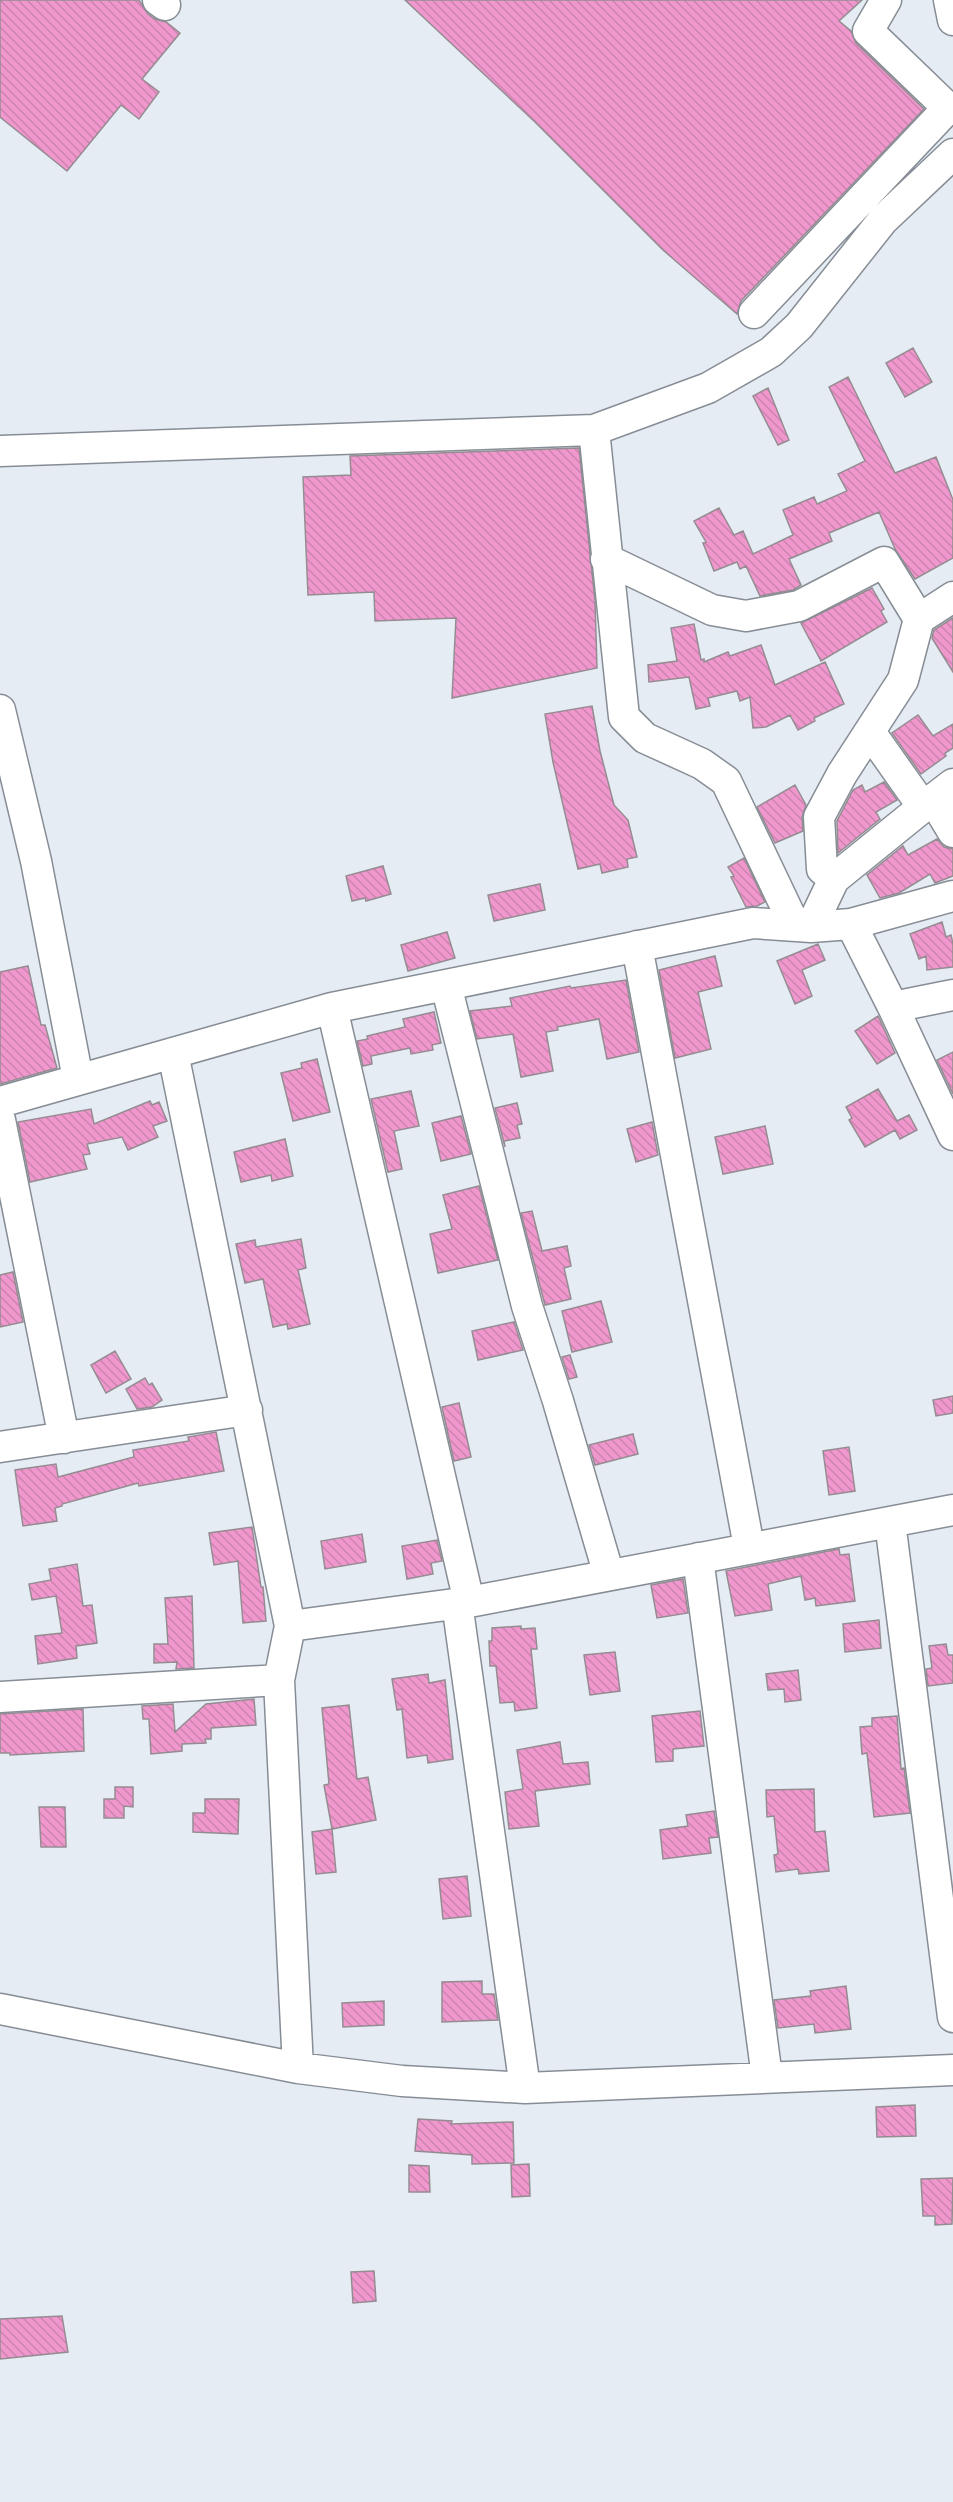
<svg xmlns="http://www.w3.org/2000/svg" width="953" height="2502" viewBox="0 0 953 2502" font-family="Poppins,sans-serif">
	<defs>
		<pattern id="building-back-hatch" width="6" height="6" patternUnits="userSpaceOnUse" patternTransform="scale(1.5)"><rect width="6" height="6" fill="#f098ce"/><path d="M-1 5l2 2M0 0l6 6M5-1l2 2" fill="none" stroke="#cd82b0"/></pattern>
	</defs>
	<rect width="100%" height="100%" fill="#e5ecf4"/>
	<!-- building -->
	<path fill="url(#building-back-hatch)" stroke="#958c91" stroke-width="1.5" d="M0,0H139L148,14L155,19L166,22L180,33L142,79L159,92L139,119L121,105L67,171L0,117Z
		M405,0H862L839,21L851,31L856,43L924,109L741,301L737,314L663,250L535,122Z
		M913,348L932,382L905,397L886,363Z
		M848,377L895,473L936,457L953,500V558L915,579L895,549L879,512L829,533L832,541L789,559L801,585L793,590L760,596L746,566L740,569L737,562L714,571L703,543L706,542L694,521L719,508L734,535L743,531L753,554L793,535L783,510L814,497L817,504L847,491L838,474L865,461L829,387Z
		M768,388L789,440L778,445L753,396Z
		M579,448L595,601L597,668L452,698L456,618L375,621L374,592L308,595L303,477L351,475L350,456Z
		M872,588L884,609L881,611L887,622L821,661L801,623Z
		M953,618V672L932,638L934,630Z
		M694,624L701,660L704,659V662L728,652L730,656L761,645L775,685L825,662L844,704L814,718L815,721L798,730L790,715L766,727L753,728L750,697L740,701L737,691L708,698L710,706L696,709L689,677L649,682L648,665L677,661L671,628Z
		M592,706L600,751L614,805L628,820L637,857L627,859L628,867L602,873L600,864L578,869L553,762L545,714Z
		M918,715L933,736L953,724V748L945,753L946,756L921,774L892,733Z
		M884,782L897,800L876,812L880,819L838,853L837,821L853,790L862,785L865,792Z
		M795,785L806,805L802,817L803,831L775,843L757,807Z
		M937,839L944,847L953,849V876L935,883L930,874L899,893L880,898L867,875L903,846L908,855Z
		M744,858L765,902L757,906L746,907L731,877L734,876L728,867Z
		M383,866L391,894L366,901L365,898L352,901L346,876Z
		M540,884L545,910L494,921L488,895Z
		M942,922L946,937L951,935L953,944V967L927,970L926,956L919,959L910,934Z
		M447,932L455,958L408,971L401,945Z
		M818,944L825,960L802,970L812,996L795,1004L777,961Z
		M715,956L722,986L698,992L711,1049L675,1058L659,970Z
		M28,966L41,1025H45L57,1068L0,1084V972Z
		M626,980L639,1052L607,1059L599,1019L557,1027L558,1030L546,1032L553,1071L521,1077L513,1034L477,1039L470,1011L512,1006L510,998L570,986L571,988Z
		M434,1012L441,1043L432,1045L433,1050L411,1054L410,1048L371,1056L372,1064L363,1066L357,1041L368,1039L367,1036L405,1027L403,1019Z
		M878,1016L895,1053L877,1064L855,1031Z
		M953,1052V1094L937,1060Z
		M317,1059L330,1112L293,1121L281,1073L302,1068L301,1063Z
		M878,1089L897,1121L909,1115L917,1130L900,1139L895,1130L865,1147L849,1120L852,1118L846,1107Z
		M411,1091L419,1126L394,1131L402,1169L388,1172L371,1099Z
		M150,1101L152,1105L159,1102L167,1121L153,1126L158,1137L128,1150L122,1137L87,1144L90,1154L83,1155L87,1169L30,1182L18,1122L91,1109L94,1124Z
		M517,1103L522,1124L517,1125L520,1138L504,1141L505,1147L495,1108Z
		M461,1116L471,1154L441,1161L432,1123Z
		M652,1122L658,1155L636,1162L627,1129Z
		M765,1126L773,1164L723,1174L715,1137Z
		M285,1139L293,1176L272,1181L271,1175L241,1182L234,1152Z
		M479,1186L498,1260L438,1273L430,1234L452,1229L443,1195Z
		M532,1211L542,1251L567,1246L571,1266L564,1268L571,1299L545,1305L521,1213Z
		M301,1239L306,1268L298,1270L310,1324L288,1329L287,1324L273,1327L263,1279L245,1283L236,1244L255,1240L256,1247Z
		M13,1272L23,1322L0,1327V1275Z
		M601,1301L612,1342L572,1352L562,1311Z
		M514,1322L523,1350L478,1360L472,1331Z
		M115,1351L131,1379L106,1393L91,1365Z
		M570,1355L577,1377L569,1379L562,1357Z
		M145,1378L149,1385L152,1383L162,1400L152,1407L137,1409L126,1389Z
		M953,1396V1413L936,1416L933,1400Z
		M459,1403L471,1457L454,1461L442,1407Z
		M216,1432L224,1471L139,1486L138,1483L62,1504V1506L55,1508L57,1521L23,1526L15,1470L56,1464L58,1477L134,1457L133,1450L189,1441L188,1437Z
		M633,1434L638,1454L595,1465L589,1445Z
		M849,1447L855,1491L829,1495L823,1451Z
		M252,1527L261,1587H263L266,1621L243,1623L238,1561L214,1565L209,1533Z
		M362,1534L366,1562L325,1569L321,1541Z
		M437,1540L442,1561L431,1563L433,1574L407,1579L402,1546Z
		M839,1549L840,1555L849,1554L855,1601L816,1606L815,1598L805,1600L801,1576L768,1584L772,1610L735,1616L726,1571Z
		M77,1564L83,1606L92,1605L97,1643L76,1646L77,1658L38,1664L35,1636L62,1633L56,1596L32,1600L29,1584L51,1580L49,1569Z
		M683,1579L688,1613L657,1618L651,1585Z
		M192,1596L194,1668L176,1669L177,1662L154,1663V1644H168L165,1598Z
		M879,1620L881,1648L845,1652L843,1624Z
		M521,1626V1629L535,1628L537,1649H531L537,1708L515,1711L514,1702L500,1703L496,1666H490L489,1641H492V1628Z
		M946,1644L948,1655H953V1683L928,1686L926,1669L932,1668L929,1646Z
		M615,1652L620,1691L590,1695L584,1655Z
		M798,1670L801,1700L785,1702L784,1689L768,1690L766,1674Z
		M428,1674L429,1683L445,1680L453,1759L428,1763L427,1755L407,1758L402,1709L397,1710L392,1679Z
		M254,1699L256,1725L211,1728V1739H205L206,1743L182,1744V1751L151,1754L149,1719H143L142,1706L173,1704L175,1732L206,1704Z
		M349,1705L357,1779L368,1777L376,1820L332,1829L324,1785L329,1784L322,1708Z
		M83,1709L84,1751L10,1755V1753H0V1714Z
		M700,1711L704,1746L673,1749V1761L656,1762L652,1716Z
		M897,1716L901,1769L904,1768L910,1813L874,1817L867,1753L862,1754L860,1727L872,1726V1718Z
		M560,1742L563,1764L588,1762L590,1784L535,1791L539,1826L509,1829L505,1792L523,1789L517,1750Z
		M115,1787H133V1807L124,1806V1818H104V1799H115Z
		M814,1789L815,1832L825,1831L829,1871L799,1874L798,1869L776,1872L774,1855L778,1854L774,1816L767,1817L766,1790Z
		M205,1799H239L238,1834L193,1832V1813H205Z
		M39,1807H65L66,1847H41Z
		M714,1811L718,1837L709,1838L711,1853L663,1859L660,1830L688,1826L686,1815Z
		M332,1829L336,1872L316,1874L312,1832Z
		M467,1876L471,1916L443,1919L439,1879Z
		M482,1981V1994H494L498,2020L442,2022V1982Z
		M846,1986L851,2029L815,2033L814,2024L778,2028L774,2000L811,1996L810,1991Z
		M384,2001V2025L343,2027L342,2003Z
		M915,2105L916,2136L877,2137L876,2107Z
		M418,2119L452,2121L451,2124L513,2122L514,2163L472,2164V2155L415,2151Z
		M529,2164L530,2196L512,2197L511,2165Z
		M409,2165L429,2166L430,2192H409Z
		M953,2178L952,2224L935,2225V2216H923L921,2179Z
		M374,2271L376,2301L353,2303L351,2272Z
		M62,2316L68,2352L0,2359V2319Z"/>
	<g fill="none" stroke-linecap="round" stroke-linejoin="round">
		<!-- minor casing -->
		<g stroke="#878d95" stroke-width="33">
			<path id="minor" d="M158,0L165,5
				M949,0L953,20
				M754,313L948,108L868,31L886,0
				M594,430L624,717L645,738L702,764L726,781L795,926
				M0,451L594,430L708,388L771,352L799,326L883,220L953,154
				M606,559L712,610L746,616L799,606L884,562L919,619
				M0,710L36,861L78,1079
				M870,732L923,807L953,784
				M933,799L953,832
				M834,879L822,869L819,817L842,774L903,680L919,619L953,597
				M851,924L893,1007L953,995
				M811,927L834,879L923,807
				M637,946L749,1547
				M446,985L527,1306L558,1401L609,1575
				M893,1007L953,1135
				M332,1008L469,1602
				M173,1053L290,1626L279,1680L298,2068
				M0,1102L332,1008L753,923L811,927L851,924L953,896
				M0,1120L64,1438
				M0,1447L247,1410
				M890,1522L953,2017
				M698,1558L767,2077
				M457,1603L525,2088
				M290,1626L469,1602L953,1510
				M0,1697L279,1680
				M0,2009L298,2068L402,2081L525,2088L953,2070"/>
		</g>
		<!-- minor -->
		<use href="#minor" stroke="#fff" stroke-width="30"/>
	</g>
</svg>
